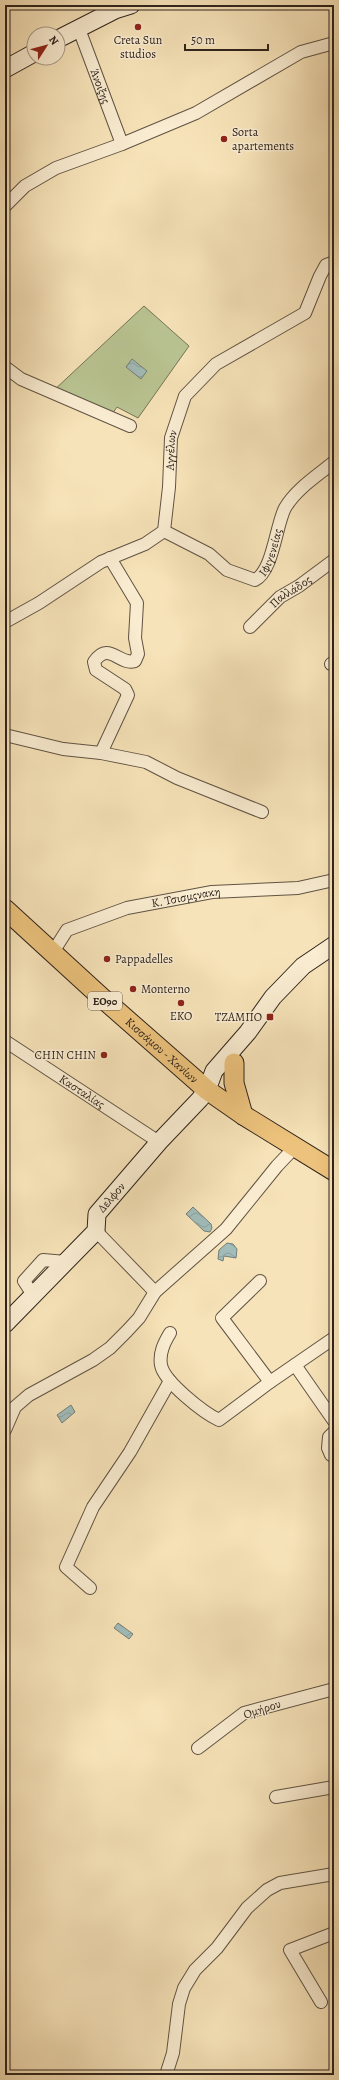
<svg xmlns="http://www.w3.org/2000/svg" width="339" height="2080" viewBox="0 0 339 2080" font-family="Alegreya,serif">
	<defs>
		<pattern id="water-waves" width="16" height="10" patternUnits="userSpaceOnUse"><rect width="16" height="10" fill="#a1bcb9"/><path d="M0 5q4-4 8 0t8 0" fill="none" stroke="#8ba19e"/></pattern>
	</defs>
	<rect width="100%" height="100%" fill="#f7e3b9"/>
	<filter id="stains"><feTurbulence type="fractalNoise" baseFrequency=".005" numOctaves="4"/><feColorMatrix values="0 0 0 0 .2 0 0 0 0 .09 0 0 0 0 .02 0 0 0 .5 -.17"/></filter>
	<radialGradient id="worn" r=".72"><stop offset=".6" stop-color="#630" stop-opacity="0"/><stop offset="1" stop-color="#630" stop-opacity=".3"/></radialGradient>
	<!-- garden -->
	<path fill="#b9c492" stroke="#747457" d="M144,306L189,346L138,418L117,407L110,417L52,392Z"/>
	<!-- water -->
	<path fill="url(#water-waves)" stroke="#737f7a" d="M132,359L147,371L141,379L126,367Z
		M193,1207L211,1224L212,1228L210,1232L204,1231L186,1214Z
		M227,1243L233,1244L237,1249L236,1258L224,1256L223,1261L218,1259L219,1250Z
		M71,1405L75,1412L62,1423L57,1415Z
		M118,1623L133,1634L129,1639L114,1628Z"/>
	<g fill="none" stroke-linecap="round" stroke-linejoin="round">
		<!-- street casing -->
		<g stroke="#605343" stroke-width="14">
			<g id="street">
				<path id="s1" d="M79,29L122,144"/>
				<path d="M5,206L25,186L56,168L122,144L196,113L301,52L334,43"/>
				<path d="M5,367L21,379L130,426"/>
				<path id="s2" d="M164,531L209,554L227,570L255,580C273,571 276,525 285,508C296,489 317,476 334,462"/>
				<path id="s3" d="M5,622L39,603L101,562L145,544L164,531L169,487L171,438L185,396L216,364L305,313L320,276L326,265L334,262"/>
				<path id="s4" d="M250,627L280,597L299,586L334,560"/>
				<path d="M331,664L334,662"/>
				<path d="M5,735L63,749L101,753L146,762L177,778L262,812"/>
				<path d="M101,753L128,695L125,689L96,670L94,662C109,640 119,666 135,661L138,654L135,638L137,603L110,558"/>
				<path id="s5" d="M53,952L67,930L127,908L212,892L298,888L334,880"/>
				<path id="s6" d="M5,1041L159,1142"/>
				<path d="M96,1231L155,1292"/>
				<path d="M260,1281L222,1318L270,1382"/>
				<path d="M33,1295L24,1281L43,1260L66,1262"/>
				<path d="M170,1333C164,1343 159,1353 161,1365C164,1382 204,1413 219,1420L270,1382L334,1338"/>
				<path d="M295,1365L334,1421"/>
				<path d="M5,1430L15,1407L29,1395L93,1360L110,1348L127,1331L139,1318L155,1292L226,1229L277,1166L295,1147"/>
				<path d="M331,1455L328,1448L329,1437L334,1432"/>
				<path d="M90,1588L66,1567L93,1507L130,1452L170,1381"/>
				<path d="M198,1748L244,1713L334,1689"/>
				<path d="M276,1797L334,1787"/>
				<path d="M321,2002L290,1950L334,1933"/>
				<path d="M166,2075L173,2053L179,2004L184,1988L195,1970L217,1948L247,1908L267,1890L280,1883L334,1874"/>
			</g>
		</g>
		<!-- secondary casing -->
		<g stroke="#2e231c" stroke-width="19">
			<g id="secondary">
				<path d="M58,39L115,10L131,5"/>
				<path d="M5,69L34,53"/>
				<path id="s7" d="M5,1324L96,1231L97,1214L159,1142L200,1099L207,1090L214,1071L248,1032L273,997L303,966L334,945"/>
			</g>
		</g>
		<!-- primary casing -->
		<g stroke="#2e231c" stroke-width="21">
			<g id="primary">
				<path id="s8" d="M5,909L100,996L207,1090L243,1115L334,1171"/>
				<path d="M234,1063V1083L243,1115"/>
			</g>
		</g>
		<!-- street -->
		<use href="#street" stroke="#faedd2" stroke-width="12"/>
		<!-- secondary -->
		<use href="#secondary" stroke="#faedd2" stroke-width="17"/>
		<!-- primary -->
		<use href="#primary" stroke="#ecc27c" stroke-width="19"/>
	</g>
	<!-- markers -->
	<g fill="#8f2418" stroke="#faedd2" stroke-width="1.5">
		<circle cx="138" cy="27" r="4"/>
		<circle cx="224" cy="139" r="4"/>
		<circle cx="107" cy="959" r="4"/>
		<circle cx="133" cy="989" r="4"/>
		<circle cx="181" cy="1003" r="4"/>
		<rect x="266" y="1013" width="8" height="8" rx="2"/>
		<circle cx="104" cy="1055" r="4"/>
	</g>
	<g text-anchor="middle" stroke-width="3" stroke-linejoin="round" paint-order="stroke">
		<!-- shield labels -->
		<rect fill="#faedd2" stroke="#6b6053" stroke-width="1" x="88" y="992" width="34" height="18" rx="3"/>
		<g font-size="11" font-weight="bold" fill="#2e231c">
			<text x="105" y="1005">ΕΟ90</text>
		</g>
		<!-- poi labels -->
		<g font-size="12" fill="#2e231c" stroke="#faedd2" text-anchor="start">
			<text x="138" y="44" text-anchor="middle">Creta Sun<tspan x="138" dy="14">studios</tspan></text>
			<text x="232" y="136">Sorta<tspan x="232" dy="14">apartements</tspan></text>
			<text x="115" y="963">Pappadelles</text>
			<text x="141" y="993">Monterno</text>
			<text x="181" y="1020" text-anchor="middle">EKO</text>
			<text x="262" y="1021" text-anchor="end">ΤΖΑΜΠΟ</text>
			<text x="96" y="1059" text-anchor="end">CHIN CHIN</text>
		</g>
		<!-- street labels -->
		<g font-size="12" fill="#2e231c" stroke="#faedd2">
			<text dy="4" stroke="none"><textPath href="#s1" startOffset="61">Άνοιξης</textPath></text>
			<text dy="4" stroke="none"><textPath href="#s3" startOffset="265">Αγγέλων</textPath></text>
			<text dy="4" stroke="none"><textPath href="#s2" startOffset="137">Ιφιγενείας</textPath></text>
			<text dy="4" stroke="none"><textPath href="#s4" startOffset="54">Παλλάδος</textPath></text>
			<text dy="4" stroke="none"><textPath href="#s5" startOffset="150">Κ. Τσισμςνακη</textPath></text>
			<text dy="4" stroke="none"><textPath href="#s8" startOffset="211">Κισσάμου - Χανίων</textPath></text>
			<text dy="4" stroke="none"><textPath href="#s6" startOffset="92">Κασταλίας</textPath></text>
			<text dy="4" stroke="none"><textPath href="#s7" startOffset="169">Δελφον</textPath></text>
			<text transform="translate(262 1709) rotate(-18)" y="4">Ομήρου</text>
		</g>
	</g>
	<!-- margin -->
	<rect width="339" height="2080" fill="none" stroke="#f7e3b9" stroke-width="20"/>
	<rect x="6" y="6" width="327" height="2068" fill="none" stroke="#2e231c" stroke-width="2"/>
	<rect x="10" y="10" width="319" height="2060" fill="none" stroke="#2e231c"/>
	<!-- north arrow -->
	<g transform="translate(46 46) rotate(54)"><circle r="19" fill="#faedd2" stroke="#a89c89"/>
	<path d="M0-3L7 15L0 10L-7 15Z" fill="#8f2418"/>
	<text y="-6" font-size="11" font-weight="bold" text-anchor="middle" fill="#2e231c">N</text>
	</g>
	<!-- scale -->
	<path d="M185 44v6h83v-6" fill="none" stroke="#2e231c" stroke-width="2"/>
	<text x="191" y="44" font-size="12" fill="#2e231c" stroke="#faedd2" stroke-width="3" paint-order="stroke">50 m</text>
	<rect width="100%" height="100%" filter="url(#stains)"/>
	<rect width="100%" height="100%" fill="url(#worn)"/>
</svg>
